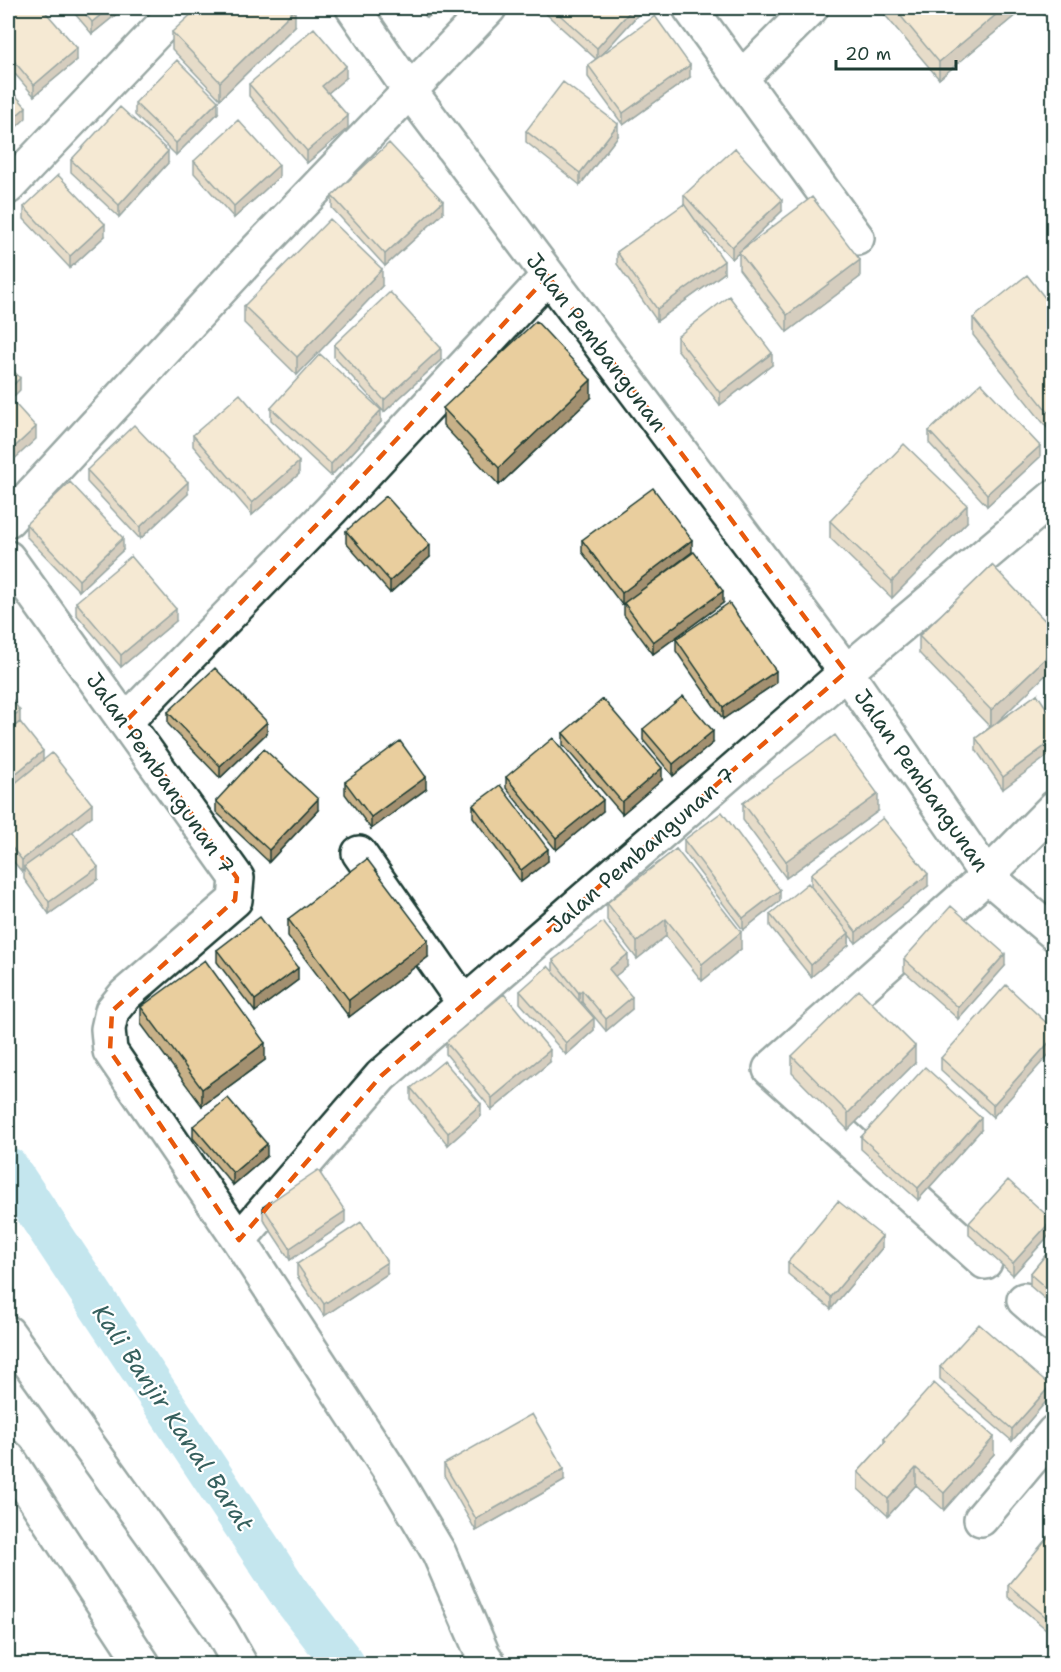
<svg xmlns="http://www.w3.org/2000/svg" width="1061" height="1672" viewBox="0 0 1061 1672" font-family="'Shantell Sans',sans-serif">
	<rect width="100%" height="100%" fill="#fff"/>
	<filter id="ink" filterUnits="userSpaceOnUse"><feTurbulence type="fractalNoise" baseFrequency=".0167" numOctaves="2"/><feDisplacementMap in="SourceGraphic" scale="12" xChannelSelector="R" yChannelSelector="G"/><feConvolveMatrix kernelMatrix="1 2 1 2 8 2 1 2 1" color-interpolation-filters="sRGB"/></filter>
	<g filter="url(#ink)">
		<g fill="none" stroke-linecap="round" stroke-linejoin="round">
			<!-- canal -->
			<path stroke="#7bc7da" stroke-width="42" d="M8,1168L290,1594L344,1664"/>
			<!-- street casing -->
			<g stroke="#1f3d34" stroke-width="38">
				<path id="street" d="M353,8L410,91L846,672L987,876L1054,933
					M690,8L857,238
					M741,78L811,8
					M8,187L179,8
					M8,520L255,252L489,8
					M8,558L237,878L235,900L125,995L112,1011L108,1029L110,1051L239,1240
					M126,721L331,510L548,276
					M359,853L464,1003
					M985,1262L770,1069L987,876L1054,808
					M1024,1300L1054,1326
					M8,1333L220,1629L240,1664
					M8,1458L143,1664
					M981,1519L1054,1432
					M489,1664L483,1655L439,1553L394,1477L239,1240L381,1076L846,672L1054,497"/>
			</g>
			<!-- street -->
			<use href="#street" stroke="#fff" stroke-width="33"/>
		</g>
		<!-- wall -->
		<path fill="#c8b188" stroke="#1f3d34" stroke-width="1.5" d="M8,8L77,60L34,96L8,66Z
			M70,8H124L92,34Z
			M418,8H440L427,18Z
			M545,8H644L599,57L690,77L623,125L588,77V65L596,59L545,13Z
			M879,8H1017V14L939,79Z
			M1037,8H1053V24Z
			M295,26L220,99L172,49V32Z
			M346,78L328,93L348,128L307,163L249,96V84Z
			M135,103L218,113L176,155L135,115Z
			M526,131L618,136L580,185L526,142Z
			M71,160L168,163L119,217L71,172Z
			M194,161L279,177L234,218L194,173Z
			M684,195L782,211L732,259L696,221L724,273L657,321L617,264V252L684,205Z
			M332,196L443,213L385,266L332,208Z
			M24,207L105,236L70,268L24,219Z
			M739,252L860,277L787,332L739,269Z
			M382,286L297,375L244,323V306Z
			M1053,308V433L1052,434L973,335V318Z
			M677,337L772,365L720,405L677,349Z
			M334,345L441,360L384,412L334,357Z
			M591,398L499,485L443,425V408Z
			M271,408L381,422L331,476L271,420Z
			M929,431L1040,457L987,506L929,443Z
			M193,435L299,474L252,515L193,446Z
			M87,470L188,494L140,539L87,482Z
			M830,521L967,522L892,598L830,538Z
			M26,524L123,550L79,591L26,536Z
			M346,531L430,557L390,593L346,543Z
			M582,540L692,552L622,605L582,552Z
			M992,565L991,727L1037,694L1003,789L976,750V738L990,727L919,653V636Z
			M76,602L176,621L121,667L76,614Z
			M624,603H723L653,654L624,615Z
			M676,639L776,683L723,719L676,651Z
			M168,712L267,733L220,778L168,724Z
			M20,722L43,761L92,816L62,840L98,879L49,914L24,879V870L22,872L8,855V732Z
			M643,729L713,743L673,776L643,740Z
			M563,733L662,780L622,814L563,745Z
			M506,777L603,811L556,850L506,788Z
			M345,782L426,789L371,829L345,794Z
			M216,801L318,810L269,862L216,812Z
			M743,803L878,811L786,878L743,820Z
			M473,805L548,861L521,882L473,817Z
			M684,840L780,901L743,930L684,852Z
			M676,849L741,949L702,981L666,936L637,959L607,920V903Z
			M811,874L928,886L856,943L849,935V945L811,977L770,926V914L811,886Z
			M288,919L428,957L349,1017L288,936Z
			M217,950L298,980L255,1012L217,962Z
			M904,959L1005,966L958,1019L904,971Z
			M553,960L628,966L615,976L632,1009L606,1031L582,1002L581,1003L594,1030L566,1055L520,1003V991L553,971Z
			M141,1007L265,1060L202,1106L141,1024Z
			M1053,1029L993,1117L941,1070V1058Z
			M446,1042L550,1062L492,1110L446,1054Z
			M792,1056L915,1063L848,1130L792,1073Z
			M411,1088L481,1116L448,1145L411,1100Z
			M193,1126L267,1156L233,1185L193,1138Z
			M981,1130L918,1200L861,1149V1137Z
			M263,1207L345,1223L290,1260L263,1219Z
			M969,1223L1052,1232L1013,1275L969,1235Z
			M1053,1246V1306L1030,1286V1274Z
			M882,1248L831,1309L788,1274V1262Z
			M297,1264L387,1274L324,1316L297,1276Z
			M940,1367L1050,1397L1012,1441L940,1379Z
			M884,1439L994,1454L944,1510L916,1485L888,1516L858,1489V1472L884,1443Z
			M444,1464L564,1481L476,1531L444,1475Z
			M1053,1531V1635L1008,1597V1585Z"/>
		<!-- shaded-wall -->
		<path fill="#a3906f" stroke="#1f3d34" stroke-width="1.5" d="M109,8H124L92,34V22Z
			M427,8H440L427,18Z
			M633,8H644L597,60V48Z
			M1004,8H1017V14L939,79V62Z
			M295,9V26L220,99V82Z
			M77,48V60L34,96V85Z
			M690,65V77L623,125V113Z
			M346,66V78L322,98V86Z
			M218,101V113L176,155V143Z
			M26,107V118L8,135V123Z
			M348,116V128L307,163V151Z
			M618,124V136L580,185V173Z
			M168,151V163L119,217V205Z
			M279,165V177L234,218V206Z
			M782,200V211L732,259V247Z
			M443,201V213L385,266V254Z
			M105,224V236L70,268V256Z
			M860,260V277L787,332V315Z
			M724,261V273L657,321V309Z
			M382,269V286L297,375V357Z
			M441,348V360L384,412V400Z
			M772,353V365L720,405V393Z
			M20,378V390L8,402V390Z
			M591,380V398L499,485V468Z
			M381,410V422L331,476V464Z
			M1053,416V433L1052,434V417Z
			M36,427V439L8,465V453Z
			M1040,446V457L987,506V494Z
			M299,462V474L252,515V503Z
			M188,482V494L140,539V527Z
			M967,505V522L892,598V581Z
			M123,538V550L79,591V580Z
			M692,540V552L622,605V593Z
			M430,545V557L390,593V581Z
			M723,591V603L653,654V642Z
			M176,609V621L121,667V655Z
			M1053,651V668L991,728V710Z
			M776,671V683L723,719V707Z
			M20,711V722L8,731V719Z
			M267,722V733L220,778V766Z
			M713,731V743L673,776V764Z
			M1053,740V752L1003,789V777Z
			M43,751V762L8,792V780Z
			M662,768V780L622,814V802Z
			M426,777V789L371,829V817Z
			M878,794V811L786,878V861Z
			M318,799V810L269,862V850Z
			M603,800V811L556,850V838Z
			M92,804V816L26,869L24,867V870L22,872V860Z
			M548,849V861L521,882V870Z
			M98,867V879L49,914V902Z
			M928,874V886L856,943V932Z
			M780,890V901L743,930V918Z
			M666,919V936L637,959V942Z
			M741,932V949L702,981V964Z
			M849,933V945L811,977V965Z
			M428,940V957L349,1017V1000Z
			M628,954V966L609,981V969Z
			M1005,954V966L958,1019V1007Z
			M298,968V980L255,1012V1000Z
			M582,990V1002L579,1005V993Z
			M632,997V1009L606,1031V1019Z
			M594,1018V1030L566,1055V1043Z
			M1053,1038V1050L993,1117V1105Z
			M265,1043V1060L202,1106V1089Z
			M915,1046V1063L848,1130V1113Z
			M550,1050V1062L492,1110V1098Z
			M481,1104V1116L448,1145V1133Z
			M981,1118V1130L918,1200V1188Z
			M267,1144V1156L233,1185V1173Z
			M345,1211V1223L290,1260V1248Z
			M1052,1220V1232L1013,1275V1263Z
			M882,1236V1248L831,1309V1297Z
			M387,1262V1274L324,1316V1304Z
			M1050,1386V1397L1012,1441V1429Z
			M994,1437V1454L944,1510V1493Z
			M916,1468V1485L888,1516V1499Z
			M564,1469V1481L476,1531V1519Z"/>
		<!-- building -->
		<path fill="#e9ce9e" stroke="#1f3d34" stroke-width="1.5" d="M8,8H42L77,48L34,85L8,54Z
			M80,8H109L92,22Z
			M198,8H294L295,9L220,82L172,32Z
			M552,8H633L597,48Z
			M894,8H1004L939,62Z
			M655,16L690,65L623,113L588,65Z
			M314,28L346,66L322,86L348,116L307,151L249,84Z
			M177,60L218,101L176,143L135,103Z
			M563,82L618,124L580,173L526,131Z
			M8,87L26,107L8,123Z
			M120,107L168,151L119,205L71,160Z
			M238,120L279,165L234,206L194,161Z
			M389,143L443,201L385,254L332,196Z
			M735,148L782,200L732,247L684,195Z
			M58,175L105,224L70,256L24,207Z
			M812,197L860,260L787,315L739,252Z
			M684,204L724,261L657,309L617,252Z
			M330,219L382,269L297,357L244,306Z
			M1027,275L1053,308V416L1052,417L973,318Z
			M390,292L441,348L384,400L334,345Z
			M729,296L772,353L720,393L677,337Z
			M536,321L591,380L499,468L443,408Z
			M320,354L381,410L331,464L271,408Z
			M8,365L20,378L8,390Z
			M981,383L1040,446L987,494L929,431Z
			M240,394L299,462L252,503L193,435Z
			M8,396L36,427L8,453Z
			M134,425L188,482L140,527L87,470Z
			M904,444L967,505L892,581L830,521Z
			M70,482L123,538L79,580L26,524Z
			M653,488L692,540L622,593L582,540Z
			M386,496L430,545L390,581L346,531Z
			M694,552L723,591L653,642L624,603Z
			M131,556L176,609L121,655L76,602Z
			M992,565L1053,629V651L991,710L919,636Z
			M729,603L776,671L723,707L676,639Z
			M215,668L267,722L220,766L168,712Z
			M8,693L20,711L8,719Z
			M1037,694L1053,718V740L1003,777L976,738Z
			M683,696L713,731L673,764L643,729Z
			M603,699L662,768L622,802L563,733Z
			M20,722L43,751L8,780V732Z
			M835,735L878,794L786,861L743,803Z
			M553,738L603,800L556,838L506,777Z
			M400,741L426,777L371,817L345,782Z
			M264,749L318,799L269,850L216,801Z
			M52,753L92,804L22,860L8,843V789Z
			M500,785L548,849L521,870L473,805Z
			M722,812L780,890L743,918L684,840Z
			M883,818L928,874L856,932L811,874Z
			M73,832L98,867L49,902L24,867Z
			M676,849L741,932L702,964L666,919L637,942L607,903Z
			M367,859L428,940L349,1000L288,919Z
			M808,883L849,933L811,965L770,914Z
			M951,906L1005,954L958,1007L904,959Z
			M260,917L298,968L255,1000L217,950Z
			M603,922L628,954L609,969L632,997L606,1019L582,990L579,993L553,960Z
			M205,960L265,1043L202,1089L141,1007Z
			M548,966L594,1018L566,1043L520,991Z
			M1006,985L1053,1029V1038L993,1105L941,1058Z
			M859,990L915,1046L848,1113L792,1056Z
			M504,994L550,1050L492,1098L446,1042Z
			M444,1061L481,1104L448,1133L411,1088Z
			M925,1067L981,1118L918,1188L861,1137Z
			M228,1098L267,1144L233,1173L193,1126Z
			M318,1170L345,1211L290,1248L263,1207Z
			M1008,1180L1052,1220L1013,1263L969,1223Z
			M838,1201L882,1236L831,1297L788,1262Z
			M361,1222L387,1262L324,1304L297,1264Z
			M1053,1246V1294L1030,1274Z
			M979,1324L1050,1386L1012,1429L940,1367Z
			M934,1383L994,1437L944,1493L916,1468L888,1499L858,1472L886,1441L884,1439Z
			M532,1414L564,1469L476,1519L444,1464Z
			M1053,1531V1623L1008,1585Z"/>
	</g>
	<!-- marked area -->
	<path d="M0 0H1061V1672H0ZM548,276L846,672L381,1076L239,1240L110,1051L112,1011L235,900L237,878L126,721L331,510Z" fill="#fff" fill-opacity=".55" fill-rule="evenodd"/>
	<path fill="none" stroke="#e8590c" stroke-width="4.5" stroke-dasharray="12 8" stroke-linejoin="round" d="M548,276L846,672L381,1076L239,1240L110,1051L112,1011L235,900L237,878L126,721L331,510Z"/>
	<g text-anchor="middle" stroke-width="4.5" stroke-linejoin="round" paint-order="stroke">
		<!-- street labels -->
		<g font-size="22" fill="#1f3d34" stroke="#fff">
			<text transform="translate(597 342) rotate(53)" y="8">Jalan Pembangunan</text>
			<text transform="translate(161 773) rotate(55)" y="8">Jalan Pembangunan 7</text>
			<text transform="translate(922 780) rotate(55)" y="8">Jalan Pembangunan</text>
			<text transform="translate(641 850) rotate(-41)" y="8">Jalan Pembangunan 7</text>
		</g>
		<!-- water labels -->
		<g font-size="24" font-style="italic" fill="#36605e" stroke="#fff">
			<text transform="translate(173 1418) rotate(56)" y="8">Kali Banjir Kanal Barat</text>
		</g>
	</g>
	<!-- margin -->
	<rect width="1061" height="1672" fill="none" stroke="#fff" stroke-width="30"/>
	<rect x="15" y="15" width="1031" height="1642" fill="none" stroke="#1f3d34" stroke-width="2" filter="url(#ink)"/>
	<!-- scale -->
	<path d="M836 60v9h120v-9" fill="none" stroke="#1f3d34" stroke-width="3"/>
	<text x="845" y="60" font-size="18" fill="#1f3d34" stroke="#ffffff" stroke-width="4.5" paint-order="stroke">20 m</text>
</svg>
